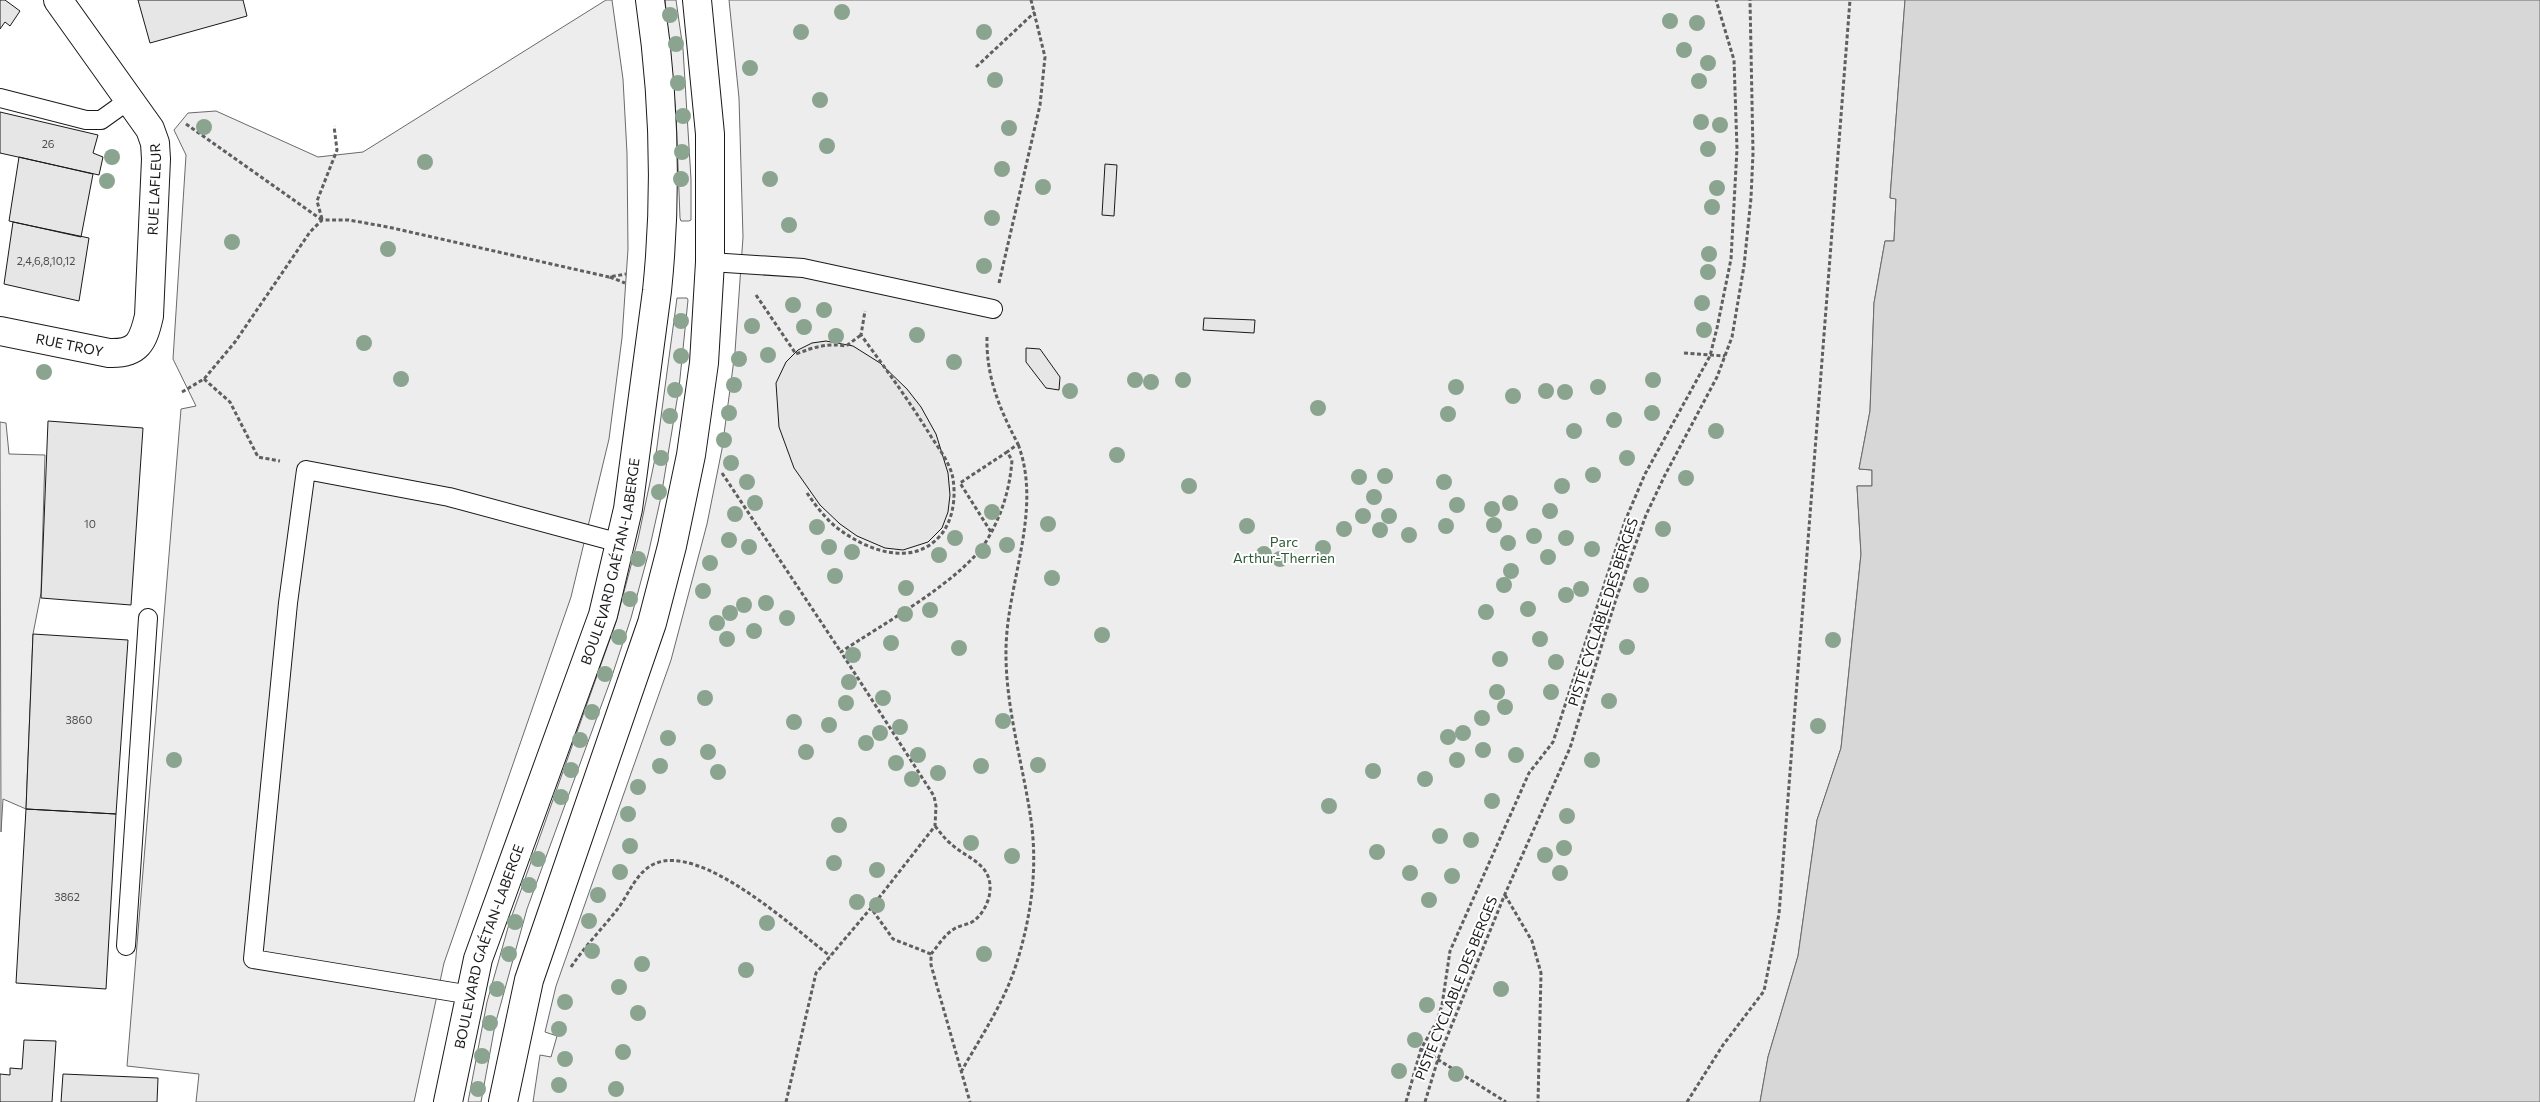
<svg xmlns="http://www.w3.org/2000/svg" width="2540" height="1102" viewBox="0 0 2540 1102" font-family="Commissioner,sans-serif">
	<rect width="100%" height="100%" fill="#fff"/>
	<!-- built -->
	<path fill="#ededed" stroke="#6a6a6a" d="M606,0H612L623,79L627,153L628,249L622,338L609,439L571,597L444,963L414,1102H196L199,1074L127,1066L181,409L196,406L173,359L186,155L174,130L188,113L216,111L318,157L363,152Z
		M665,0H676L683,49L691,179V220L689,221H681L680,218L676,114Z
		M729,0H1905L1890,198H1896L1894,241H1885L1874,303L1870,411L1859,469L1872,470V486H1857L1861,554L1841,748L1817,820L1798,956L1768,1057L1760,1102H533L540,1055L551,1057L557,1036L545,1032L556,986L671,660L707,524L722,449L735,352L743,237L739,98Z
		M677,298H687L688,300L679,388L661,497L648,555L631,618L611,679L527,909L495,1025L481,1102H468L487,1002L509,924L616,622L638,539L656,454Z
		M0,422L6,423L9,454L45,455L41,593L33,634L26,809L3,799L1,832Z"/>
	<!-- water -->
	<path fill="#d7d7d7" stroke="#6a6a6a" d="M1905,0H2540V1102H1760L1768,1057L1798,956L1817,820L1841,748L1861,554L1857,486H1872V470L1859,469L1870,411L1874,303L1885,241H1894L1896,199L1890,198Z"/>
	<!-- building -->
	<path fill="#e6e6e6" stroke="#1a1a1a" d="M0,0H5L20,11L10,26L5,22L0,29Z
		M138,0H243L247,16L150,43Z
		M0,112L98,135L93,153L103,157L99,175L0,153Z
		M19,157L93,174L81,237L9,221Z
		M1105,164L1117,165L1114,216L1102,215Z
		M13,222L89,238L79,301L4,284Z
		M1204,318L1255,320L1254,333L1203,330Z
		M826,341L853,346L880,363L907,389L921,407L936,434L948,473L950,495L948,512L942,528L928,542L903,550L885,548L857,536L840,524L820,505L794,468L779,427L776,383L786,362L798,350L812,343Z
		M1026,348L1040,349L1060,377L1059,390L1046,388L1026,362Z
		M48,421L143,428L131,605L41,598Z
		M33,634L128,640L116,814L26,809Z
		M26,809L116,814L106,989L16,983Z
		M24,1040L56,1041L52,1102H0V1074L10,1075V1068L22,1069Z
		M63,1074L158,1078L157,1102H61Z"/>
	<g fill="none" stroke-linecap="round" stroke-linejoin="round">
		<!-- lane casing -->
		<g stroke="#1a1a1a" stroke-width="20">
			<path id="lane" d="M0,98L86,120H101L129,100
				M710,262L803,268L993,309
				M126,946L148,618
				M471,995L253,959L288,603L306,470L449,497L620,543"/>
		</g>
		<!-- street casing -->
		<g stroke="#1a1a1a" stroke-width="30">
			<g id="street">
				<path id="s1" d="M0,331L109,353C138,354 143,342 149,316L156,159L155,143L150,129L58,0"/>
			</g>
		</g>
		<!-- secondary casing -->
		<g stroke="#1a1a1a" stroke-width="30">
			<g id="secondary">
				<path id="s2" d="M448,1102L478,959L603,615L628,509L657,291C667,194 664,96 650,0"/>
				<path d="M503,1102L529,980L652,623L672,546L691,455L704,363L710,262V134L697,0"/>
			</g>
		</g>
		<!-- path -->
		<path stroke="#5f5f5f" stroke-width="3" stroke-dasharray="4 2.5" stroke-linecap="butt" d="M976,67L1035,12
			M186,124L322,220
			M322,219L317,201L337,150L334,126
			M610,277L625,283
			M999,283L1040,105L1045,57L1031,0
			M756,295L796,354C814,347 827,343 846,346L861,335
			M987,337C986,377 1000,410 1018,444L1007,452
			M1684,353L1725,356
			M204,379L230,402L258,457L280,461
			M182,392L204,379L235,342L310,232L322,220H349L388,227L609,277L626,274
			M722,473L841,652
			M807,493C816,506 827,521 840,530C869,551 912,567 940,536C953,521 956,498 953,479C951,465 940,450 932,438C910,402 886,369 861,335L865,311
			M935,826C940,832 944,838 950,843C959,852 972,857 981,866C997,881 990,907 975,920C969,925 960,925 954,929C944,935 938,946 931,954V965L970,1102
			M1505,895L1532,941L1541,973L1538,1102
			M931,954L893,939L871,908L935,826L936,806L934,796L841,652C881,625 963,580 987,540C1002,515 1010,488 1012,460L1007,452L960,483L991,532
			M571,967C585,946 601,930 616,911C629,895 635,873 654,864C701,842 795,929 830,956
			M1421,1049L1506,1102
			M961,1072C980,1038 1004,1003 1016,965C1031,918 1038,869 1031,820C1023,764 1005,706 1006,649C1007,582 1043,510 1018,444
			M786,1102L816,973L871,908
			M1406,1102L1421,1049L1437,1021L1442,1005L1450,951L1529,773L1553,742L1625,521L1645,474L1710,356L1717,328L1731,259L1737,149L1734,60L1716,0
			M1425,1102L1438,1059L1505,894L1570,748L1616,599L1646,515L1665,475L1717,377L1732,337L1744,266L1751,198L1753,153L1750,0
			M1687,1102L1723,1045L1764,991L1779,914L1850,0"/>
		<!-- lane -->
		<use href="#lane" stroke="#fff" stroke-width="18"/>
		<!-- street -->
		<use href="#street" stroke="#fff" stroke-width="28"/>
		<!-- secondary -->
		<use href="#secondary" stroke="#fff" stroke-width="28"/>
	</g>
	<!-- trees -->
	<g fill="#8aa48f">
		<circle cx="842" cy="12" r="8"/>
		<circle cx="670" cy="15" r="8"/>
		<circle cx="1670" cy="21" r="8"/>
		<circle cx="1697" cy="23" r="8"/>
		<circle cx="801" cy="32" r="8"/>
		<circle cx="984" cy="32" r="8"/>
		<circle cx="676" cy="44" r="8"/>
		<circle cx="1684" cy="50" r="8"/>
		<circle cx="1708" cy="63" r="8"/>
		<circle cx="750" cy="68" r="8"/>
		<circle cx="995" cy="80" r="8"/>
		<circle cx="1699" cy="81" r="8"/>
		<circle cx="678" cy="83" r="8"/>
		<circle cx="820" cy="100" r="8"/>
		<circle cx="683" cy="116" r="8"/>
		<circle cx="1701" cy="122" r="8"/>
		<circle cx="1720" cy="125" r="8"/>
		<circle cx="204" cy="127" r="8"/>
		<circle cx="1009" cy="128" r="8"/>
		<circle cx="827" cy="146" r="8"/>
		<circle cx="1708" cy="149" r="8"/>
		<circle cx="682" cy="152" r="8"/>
		<circle cx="112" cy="157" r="8"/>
		<circle cx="425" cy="162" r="8"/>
		<circle cx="1002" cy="169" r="8"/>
		<circle cx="681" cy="179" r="8"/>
		<circle cx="770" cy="179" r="8"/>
		<circle cx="107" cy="181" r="8"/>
		<circle cx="1043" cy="187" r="8"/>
		<circle cx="1717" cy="188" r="8"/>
		<circle cx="1712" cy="207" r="8"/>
		<circle cx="992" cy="218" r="8"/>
		<circle cx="789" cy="225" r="8"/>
		<circle cx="232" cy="242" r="8"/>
		<circle cx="388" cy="249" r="8"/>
		<circle cx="1709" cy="254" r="8"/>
		<circle cx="984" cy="266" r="8"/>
		<circle cx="1708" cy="272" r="8"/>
		<circle cx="1702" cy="303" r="8"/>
		<circle cx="793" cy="305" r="8"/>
		<circle cx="824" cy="310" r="8"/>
		<circle cx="681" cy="321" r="8"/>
		<circle cx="752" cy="326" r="8"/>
		<circle cx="804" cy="327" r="8"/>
		<circle cx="1704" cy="330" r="8"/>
		<circle cx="917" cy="335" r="8"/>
		<circle cx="836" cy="336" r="8"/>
		<circle cx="364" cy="343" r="8"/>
		<circle cx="768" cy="355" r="8"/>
		<circle cx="681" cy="356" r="8"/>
		<circle cx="739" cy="359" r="8"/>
		<circle cx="954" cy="362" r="8"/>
		<circle cx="44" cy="372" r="8"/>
		<circle cx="401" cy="379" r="8"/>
		<circle cx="1135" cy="380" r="8"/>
		<circle cx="1183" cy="380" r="8"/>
		<circle cx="1653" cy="380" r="8"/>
		<circle cx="1151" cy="382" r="8"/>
		<circle cx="734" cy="385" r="8"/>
		<circle cx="1456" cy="387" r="8"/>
		<circle cx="1598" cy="387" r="8"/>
		<circle cx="675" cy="390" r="8"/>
		<circle cx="1070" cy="391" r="8"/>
		<circle cx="1546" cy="391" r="8"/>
		<circle cx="1565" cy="392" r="8"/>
		<circle cx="1513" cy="396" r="8"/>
		<circle cx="1318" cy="408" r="8"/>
		<circle cx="729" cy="413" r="8"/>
		<circle cx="1652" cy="413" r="8"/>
		<circle cx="1448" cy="414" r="8"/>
		<circle cx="670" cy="416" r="8"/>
		<circle cx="1614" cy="420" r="8"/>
		<circle cx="1574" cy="431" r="8"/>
		<circle cx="1716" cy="431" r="8"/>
		<circle cx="724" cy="440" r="8"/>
		<circle cx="1117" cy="455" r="8"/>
		<circle cx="661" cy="458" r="8"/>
		<circle cx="1627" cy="458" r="8"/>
		<circle cx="731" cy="463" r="8"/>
		<circle cx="1593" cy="475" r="8"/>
		<circle cx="1385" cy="476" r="8"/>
		<circle cx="1359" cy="477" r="8"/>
		<circle cx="1686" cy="478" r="8"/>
		<circle cx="747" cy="482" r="8"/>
		<circle cx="1444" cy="482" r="8"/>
		<circle cx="1189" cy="486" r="8"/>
		<circle cx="1562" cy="486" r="8"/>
		<circle cx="659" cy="492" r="8"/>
		<circle cx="1374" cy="497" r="8"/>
		<circle cx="755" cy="503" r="8"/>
		<circle cx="1510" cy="503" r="8"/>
		<circle cx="1457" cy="505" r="8"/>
		<circle cx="1492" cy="509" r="8"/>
		<circle cx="1550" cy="511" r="8"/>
		<circle cx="992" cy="512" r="8"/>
		<circle cx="735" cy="514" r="8"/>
		<circle cx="1363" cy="516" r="8"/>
		<circle cx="1389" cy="516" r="8"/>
		<circle cx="1048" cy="524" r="8"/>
		<circle cx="1494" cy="525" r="8"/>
		<circle cx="1247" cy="526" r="8"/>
		<circle cx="1446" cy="526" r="8"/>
		<circle cx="817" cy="527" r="8"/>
		<circle cx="1344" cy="529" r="8"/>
		<circle cx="1663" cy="529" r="8"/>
		<circle cx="1380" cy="530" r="8"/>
		<circle cx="1409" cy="535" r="8"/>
		<circle cx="1534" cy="536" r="8"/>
		<circle cx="955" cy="538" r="8"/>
		<circle cx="1566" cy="538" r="8"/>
		<circle cx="729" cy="540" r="8"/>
		<circle cx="1508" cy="543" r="8"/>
		<circle cx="1007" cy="545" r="8"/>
		<circle cx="749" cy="547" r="8"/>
		<circle cx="829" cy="547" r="8"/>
		<circle cx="1323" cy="548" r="8"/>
		<circle cx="1592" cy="549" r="8"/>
		<circle cx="983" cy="551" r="8"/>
		<circle cx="852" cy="552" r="8"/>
		<circle cx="1264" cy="554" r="8"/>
		<circle cx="939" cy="555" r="8"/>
		<circle cx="1548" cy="557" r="8"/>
		<circle cx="638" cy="559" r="8"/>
		<circle cx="1280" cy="559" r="8"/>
		<circle cx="710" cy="563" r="8"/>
		<circle cx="1511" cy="571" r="8"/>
		<circle cx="835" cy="576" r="8"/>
		<circle cx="1052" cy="578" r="8"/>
		<circle cx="1504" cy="585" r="8"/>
		<circle cx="1641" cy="585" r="8"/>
		<circle cx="906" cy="588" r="8"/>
		<circle cx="1581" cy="589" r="8"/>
		<circle cx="703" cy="591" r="8"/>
		<circle cx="1566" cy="595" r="8"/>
		<circle cx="630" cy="599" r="8"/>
		<circle cx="766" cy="603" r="8"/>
		<circle cx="744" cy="605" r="8"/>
		<circle cx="1528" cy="609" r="8"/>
		<circle cx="930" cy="610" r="8"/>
		<circle cx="1486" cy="612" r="8"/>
		<circle cx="730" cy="613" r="8"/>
		<circle cx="905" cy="614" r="8"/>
		<circle cx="787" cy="618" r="8"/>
		<circle cx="717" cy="623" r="8"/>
		<circle cx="754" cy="631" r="8"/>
		<circle cx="1102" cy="635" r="8"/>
		<circle cx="619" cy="637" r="8"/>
		<circle cx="727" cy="639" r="8"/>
		<circle cx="1540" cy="639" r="8"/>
		<circle cx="1833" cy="640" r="8"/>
		<circle cx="891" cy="643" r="8"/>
		<circle cx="1627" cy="647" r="8"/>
		<circle cx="959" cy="648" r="8"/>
		<circle cx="853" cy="655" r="8"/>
		<circle cx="1500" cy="659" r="8"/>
		<circle cx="1556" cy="662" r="8"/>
		<circle cx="605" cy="674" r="8"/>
		<circle cx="849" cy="682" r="8"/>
		<circle cx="1497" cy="692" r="8"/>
		<circle cx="1551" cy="692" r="8"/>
		<circle cx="705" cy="698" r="8"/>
		<circle cx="883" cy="698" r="8"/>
		<circle cx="1609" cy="701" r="8"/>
		<circle cx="846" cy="703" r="8"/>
		<circle cx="1505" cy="707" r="8"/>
		<circle cx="592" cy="712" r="8"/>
		<circle cx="1482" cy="718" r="8"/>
		<circle cx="1003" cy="721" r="8"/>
		<circle cx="794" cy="722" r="8"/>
		<circle cx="829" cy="725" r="8"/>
		<circle cx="1818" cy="726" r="8"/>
		<circle cx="900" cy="727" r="8"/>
		<circle cx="880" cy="733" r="8"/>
		<circle cx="1463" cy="733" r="8"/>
		<circle cx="1448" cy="737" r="8"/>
		<circle cx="668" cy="738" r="8"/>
		<circle cx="580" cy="740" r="8"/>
		<circle cx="866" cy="743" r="8"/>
		<circle cx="1483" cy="750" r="8"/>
		<circle cx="708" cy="752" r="8"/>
		<circle cx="806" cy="752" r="8"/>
		<circle cx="918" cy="755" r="8"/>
		<circle cx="1516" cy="755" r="8"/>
		<circle cx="174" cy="760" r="8"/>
		<circle cx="1457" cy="760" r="8"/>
		<circle cx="1592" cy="760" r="8"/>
		<circle cx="896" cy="763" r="8"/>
		<circle cx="1038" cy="765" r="8"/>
		<circle cx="660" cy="766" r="8"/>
		<circle cx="981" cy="766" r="8"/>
		<circle cx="571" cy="770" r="8"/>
		<circle cx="1373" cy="771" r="8"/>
		<circle cx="718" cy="772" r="8"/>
		<circle cx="938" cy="773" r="8"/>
		<circle cx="912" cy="779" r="8"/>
		<circle cx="1425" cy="779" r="8"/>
		<circle cx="638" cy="787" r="8"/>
		<circle cx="561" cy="797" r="8"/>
		<circle cx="1492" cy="801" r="8"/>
		<circle cx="1329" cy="806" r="8"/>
		<circle cx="628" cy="814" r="8"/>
		<circle cx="1567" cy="816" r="8"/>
		<circle cx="839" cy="825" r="8"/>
		<circle cx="1440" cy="836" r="8"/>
		<circle cx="1471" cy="840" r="8"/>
		<circle cx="971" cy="843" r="8"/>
		<circle cx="630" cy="846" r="8"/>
		<circle cx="1564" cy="848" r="8"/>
		<circle cx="1377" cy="852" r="8"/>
		<circle cx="1545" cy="855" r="8"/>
		<circle cx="1012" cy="856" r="8"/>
		<circle cx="538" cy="859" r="8"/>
		<circle cx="834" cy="863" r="8"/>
		<circle cx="877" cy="870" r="8"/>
		<circle cx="620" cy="872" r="8"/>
		<circle cx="1410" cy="873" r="8"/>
		<circle cx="1560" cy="873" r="8"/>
		<circle cx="1452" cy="876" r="8"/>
		<circle cx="529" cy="885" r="8"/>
		<circle cx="598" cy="895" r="8"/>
		<circle cx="1429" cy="900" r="8"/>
		<circle cx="857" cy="902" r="8"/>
		<circle cx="877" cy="905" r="8"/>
		<circle cx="589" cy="921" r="8"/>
		<circle cx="515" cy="922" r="8"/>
		<circle cx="767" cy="923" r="8"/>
		<circle cx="592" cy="951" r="8"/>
		<circle cx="509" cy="954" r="8"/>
		<circle cx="984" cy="954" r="8"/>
		<circle cx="642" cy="964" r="8"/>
		<circle cx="746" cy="970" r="8"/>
		<circle cx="619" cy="987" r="8"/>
		<circle cx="497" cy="989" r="8"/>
		<circle cx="1501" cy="989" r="8"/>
		<circle cx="565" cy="1002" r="8"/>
		<circle cx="1427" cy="1005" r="8"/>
		<circle cx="638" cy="1013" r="8"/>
		<circle cx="490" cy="1023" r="8"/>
		<circle cx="559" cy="1029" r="8"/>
		<circle cx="1415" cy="1040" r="8"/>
		<circle cx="623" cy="1052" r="8"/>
		<circle cx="482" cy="1056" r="8"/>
		<circle cx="565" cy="1059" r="8"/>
		<circle cx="1399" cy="1071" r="8"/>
		<circle cx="1456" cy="1074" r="8"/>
		<circle cx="559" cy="1085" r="8"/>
		<circle cx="478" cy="1089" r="8"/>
		<circle cx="616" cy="1089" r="8"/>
	</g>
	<g text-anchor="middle" stroke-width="4" stroke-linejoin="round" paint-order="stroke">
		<!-- number labels -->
		<g font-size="11" fill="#4d4d4d">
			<text x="48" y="148">26</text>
			<text x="46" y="265">2,4,6,8,10,12</text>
			<text x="90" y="528">10</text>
			<text x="79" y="724">3860</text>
			<text x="67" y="901">3862</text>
		</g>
		<!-- street labels -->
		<g font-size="14" fill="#1a1a1a" stroke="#fff">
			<text dy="5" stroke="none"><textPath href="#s1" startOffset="300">RUE LAFLEUR</textPath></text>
			<text dy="5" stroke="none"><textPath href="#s1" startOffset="71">RUE TROY</textPath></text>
			<text dy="5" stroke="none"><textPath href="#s2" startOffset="566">BOULEVARD GAÉTAN-LABERGE</textPath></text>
			<text transform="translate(1603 612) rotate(-72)" y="5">PISTE CYCLABLE DES BERGES</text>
			<text dy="5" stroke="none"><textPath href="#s2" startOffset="161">BOULEVARD GAÉTAN-LABERGE</textPath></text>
			<text transform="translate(1456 988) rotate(-68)" y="5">PISTE CYCLABLE DES BERGES</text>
		</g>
		<!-- park labels -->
		<g font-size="14" fill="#2b5a34" stroke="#fff">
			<text x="1284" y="547">Parc<tspan x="1284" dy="16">Arthur-Therrien</tspan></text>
		</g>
	</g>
</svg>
